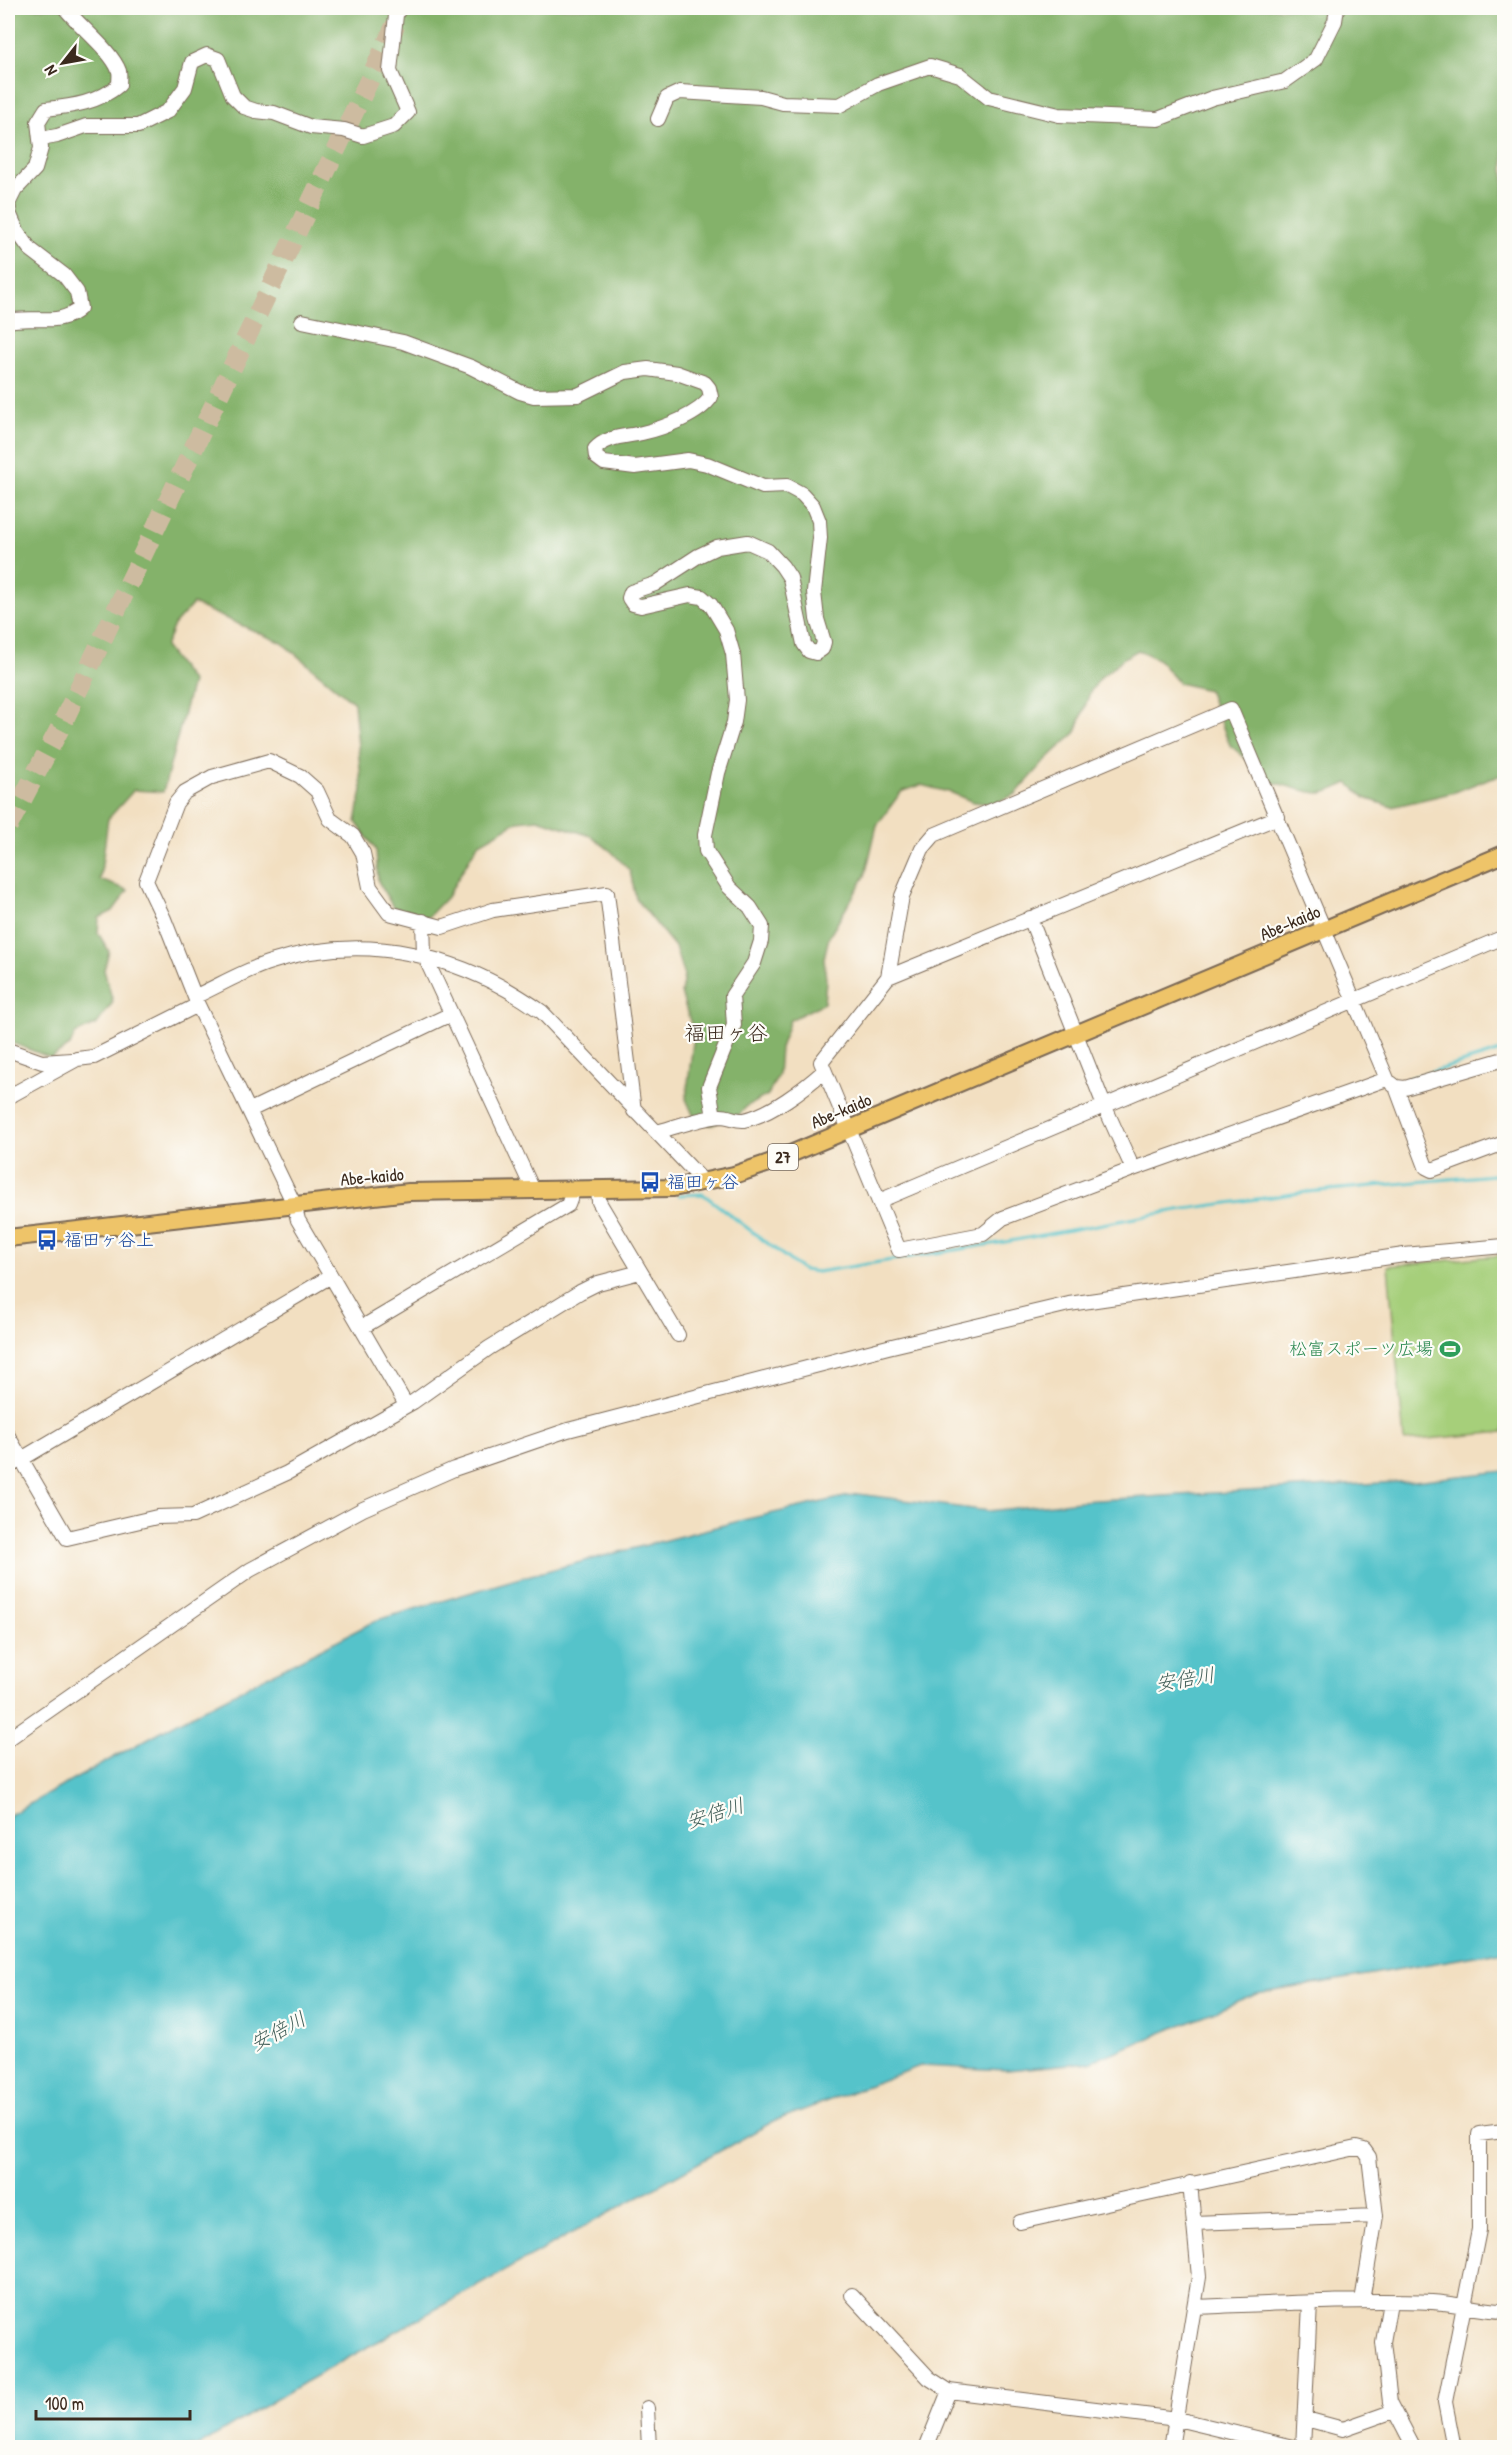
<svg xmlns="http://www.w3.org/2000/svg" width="1512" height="2455" viewBox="0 0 1512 2455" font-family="'Patrick Hand','Klee One',sans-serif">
	<rect width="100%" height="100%" fill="#fdfcf7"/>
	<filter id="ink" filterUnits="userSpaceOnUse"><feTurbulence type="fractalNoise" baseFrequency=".0167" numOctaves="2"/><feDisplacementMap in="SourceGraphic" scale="12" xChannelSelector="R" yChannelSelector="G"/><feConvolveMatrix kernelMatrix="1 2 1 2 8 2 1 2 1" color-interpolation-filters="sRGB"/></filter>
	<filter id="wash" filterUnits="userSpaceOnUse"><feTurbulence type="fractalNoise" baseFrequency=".008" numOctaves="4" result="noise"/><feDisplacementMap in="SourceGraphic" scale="24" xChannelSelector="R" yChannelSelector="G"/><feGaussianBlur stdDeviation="1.35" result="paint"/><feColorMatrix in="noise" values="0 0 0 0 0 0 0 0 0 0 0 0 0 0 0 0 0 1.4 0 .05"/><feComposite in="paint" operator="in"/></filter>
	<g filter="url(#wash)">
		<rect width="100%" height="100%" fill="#f2dfc1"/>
		<!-- green -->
		<path fill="#a6cf7a" stroke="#707c4c" stroke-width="1.5" d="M1504,1255V1432L1404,1441L1388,1266Z"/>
		<!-- forest -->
		<path fill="#84b26a" stroke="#606e44" stroke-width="1.5" d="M8,8H1504V775L1490,778L1455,792L1392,807L1365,798L1348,783C1340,786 1329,793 1321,793C1300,793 1283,782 1263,781L1250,762L1230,745L1208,690L1179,683L1158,659L1138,650L1124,658L1101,677L1090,692L1076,732L1046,760L1016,794L993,804L973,802L952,793L921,785L901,792L877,825L865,876L829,937L824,958L826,980L824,1003L790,1020L780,1048L778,1075L768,1095L747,1106L737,1117L710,1125L694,1117L686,1099L694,1034L681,993L684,976L675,947L636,899L630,871L612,852L591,836L538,819L518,821L478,844L447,897L427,918L393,907L378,881L376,850L356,822L362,790L354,703L282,643L193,604L174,625L165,647L192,682L163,792L134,790L108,819L100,880L128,890L113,911L99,918L98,933L109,951L104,970L113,1002L97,1024L75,1034L70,1046L51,1058L15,1044L8,1043Z"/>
		<!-- water -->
		<path fill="#55c3ca" stroke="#487674" stroke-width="1.5" d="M1504,1471V1951L1257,1994L1090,2062L1007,2070L920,2066L774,2121L303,2383L196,2447H8V1816L176,1723L377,1620L527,1576L743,1520L858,1494L988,1511L1081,1501L1414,1481Z"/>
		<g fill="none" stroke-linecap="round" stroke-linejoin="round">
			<!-- stream -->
			<path stroke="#55c3ca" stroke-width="3" d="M1405,1080L1504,1050
				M679,1195L703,1194L797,1266L803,1270L817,1272L1005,1242L1178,1210L1307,1192L1504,1174"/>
		</g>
	</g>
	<g filter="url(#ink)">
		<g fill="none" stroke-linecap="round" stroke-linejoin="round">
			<!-- highway-tunnel -->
			<path stroke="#cdbba0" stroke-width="20" stroke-dasharray="20 10" stroke-linecap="butt" d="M8,826L60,728L396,24"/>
			<!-- minor casing -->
			<g stroke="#7b6957" stroke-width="16">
				<path id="minor" d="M658,119L667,98L680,92L761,97L783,103L840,105L878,84L930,66L960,75L989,98L1059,115L1158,119L1212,98L1285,81L1316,59L1335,21L1337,8
					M41,139L57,136L86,126H138L168,111L185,88L192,62L207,55L218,59L233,96L244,107L256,111L274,113L311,127L344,130L363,136L394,126L408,112L390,71L396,15L399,8
					M8,321C32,315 61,327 80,308L77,292L64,275L30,249L17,231L10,215L8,204L15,190L35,169L41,148L38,122L46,109C73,106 98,103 119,85C119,81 120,75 119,71C112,51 79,26 65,8
					M302,321L403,342L471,367L520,392L534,396L578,395L625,372L648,369L677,373L705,383L709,388L711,397C699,415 664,428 642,433C625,437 607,436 595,449L596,457L604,463L635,467L688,460L707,464L763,487L787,486L802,494L813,506L819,521L820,538L814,592L817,619L824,642L822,649L816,653L809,651L804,644L790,578L782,566L768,551L748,542L717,547L698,556L655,584L631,592L629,598L633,604L641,606L690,595L702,597L711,605L726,630L733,654L737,700L734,722L718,773L705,835L706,851L729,887L750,907L762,926L761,941L754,963L732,996L734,1025L709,1087L714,1117
					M1231,709L1387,1079L1133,1169L1003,1218L983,1234L899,1250L821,1062L888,977L902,896L922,849L934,835Z
					M1030,918L1104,1105L1133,1169
					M423,921L424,955L533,1190
					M888,977L1278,817
					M196,996C220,985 245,970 271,962C366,931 462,955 542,1012L703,1181
					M8,1050L42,1062L72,1060
					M1391,1083L1396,1087L1405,1088L1504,1059
					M1396,1087L1426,1167L1432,1170L1504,1143
					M8,1097L77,1059L94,1057L198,1005
					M250,1110L451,1014
					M657,1132C678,1126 700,1118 721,1116C729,1116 737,1121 744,1120C770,1115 805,1088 824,1071
					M598,1189L599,1202L678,1335
					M879,1201L1504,937
					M331,1276L406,1405
					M361,1328L568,1205L574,1189
					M8,1436L67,1538L157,1517L193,1516L287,1473L413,1402L489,1348L580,1292L598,1283L640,1272
					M8,1467L331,1276L298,1220L294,1204L198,1005L164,919L146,881L176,803L185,792L212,777L269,761L300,776L317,791L330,819L353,836L363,853L370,887L389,913L442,927L493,910L607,893L634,1111
					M8,1739L250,1570L363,1509L454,1469L568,1430L888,1347L1069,1304L1404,1255L1504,1246
					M1020,2222L1356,2148L1364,2150L1369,2157L1376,2216L1362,2301
					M1194,2223L1376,2216
					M852,2295L929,2378L949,2391L1177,2419L1298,2448
					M1390,2302L1383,2342L1390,2402L1414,2448
					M1194,2307C1273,2304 1353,2299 1432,2302C1456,2303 1480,2311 1504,2311
					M647,2408L649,2448
					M1306,2419L1343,2429L1394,2411
					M926,2448L949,2391
					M1171,2448L1199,2277L1190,2183
					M1303,2448L1310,2303
					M1454,2448L1445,2402L1479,2230V2134L1504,2131"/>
			</g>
			<!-- major casing -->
			<g stroke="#7b6957" stroke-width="20">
				<path id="major" d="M8,1238L409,1192L673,1188L734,1175L769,1163L1504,854"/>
			</g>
			<!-- minor -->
			<use href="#minor" stroke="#fff" stroke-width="14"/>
			<!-- major -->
			<use href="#major" stroke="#eec469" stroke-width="16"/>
		</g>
	</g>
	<!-- icons -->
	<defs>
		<g id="bus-bare" transform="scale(1.62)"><path d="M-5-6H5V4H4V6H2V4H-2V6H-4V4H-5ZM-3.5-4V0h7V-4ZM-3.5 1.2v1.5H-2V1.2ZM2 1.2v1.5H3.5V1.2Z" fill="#1a4fb4" stroke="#fdfcf7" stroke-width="2.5" paint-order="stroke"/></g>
		<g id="stadium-bare" transform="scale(1.62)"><path d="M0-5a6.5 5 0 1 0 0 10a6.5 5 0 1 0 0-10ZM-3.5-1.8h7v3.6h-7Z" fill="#2e9e5b" stroke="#fdfcf7" stroke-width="2.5" paint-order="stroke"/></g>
	</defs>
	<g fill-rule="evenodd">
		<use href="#bus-bare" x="650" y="1182"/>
		<use href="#bus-bare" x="47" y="1240"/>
		<use href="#stadium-bare" x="1450" y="1349"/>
	</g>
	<g text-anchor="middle" stroke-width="4.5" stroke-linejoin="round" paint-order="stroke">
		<!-- shield labels -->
		<rect fill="#fdfcf7" stroke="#75695f" stroke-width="1.5" x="768" y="1144" width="30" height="26" rx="4.5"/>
		<g font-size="16" font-weight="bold" fill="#3b2a1e">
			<text x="783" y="1163">27</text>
		</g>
		<!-- street labels -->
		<g font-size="18" fill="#3b2a1e" stroke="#fdfcf7">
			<text transform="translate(1290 923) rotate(-23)" y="6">Abe-kaido</text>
			<text transform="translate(841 1111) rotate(-23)" y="6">Abe-kaido</text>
			<text transform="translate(372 1177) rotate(-5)" y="6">Abe-kaido</text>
		</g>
		<!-- transit labels -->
		<g font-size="18" fill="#164399" stroke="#fdfcf7" text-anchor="start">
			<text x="667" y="1188">福田ヶ谷</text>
			<text x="64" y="1246">福田ヶ谷上</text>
		</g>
		<!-- leisure labels -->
		<g font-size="18" fill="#27864d" stroke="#fdfcf7" text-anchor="end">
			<text x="1433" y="1355">松富スポーツ広場</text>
		</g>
		<!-- water labels -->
		<g font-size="20" font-style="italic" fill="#44605a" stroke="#fdfcf7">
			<text transform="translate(1185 1679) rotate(-9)" y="7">安倍川</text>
			<text transform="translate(715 1813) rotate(-17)" y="7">安倍川</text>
			<text transform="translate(278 2031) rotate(-28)" y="7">安倍川</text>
		</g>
		<!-- quarter labels -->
		<g font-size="21" fill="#3b2a1e" stroke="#fdfcf7">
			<text x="726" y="1040">福田ヶ谷</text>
		</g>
	</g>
	<!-- margin -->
	<rect width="1512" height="2455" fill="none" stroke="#fdfcf7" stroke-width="30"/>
	<!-- north arrow -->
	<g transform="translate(63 63) rotate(239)" stroke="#fdfcf7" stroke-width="4.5" paint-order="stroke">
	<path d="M0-4.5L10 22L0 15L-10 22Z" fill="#3b2a1e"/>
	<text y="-9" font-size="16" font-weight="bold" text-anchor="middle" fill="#3b2a1e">N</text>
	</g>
	<!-- scale -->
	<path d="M36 2410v9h154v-9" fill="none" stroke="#3b2a1e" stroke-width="3"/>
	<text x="45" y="2410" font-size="18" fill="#3b2a1e" stroke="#fdfcf7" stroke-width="4.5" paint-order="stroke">100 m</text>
</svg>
